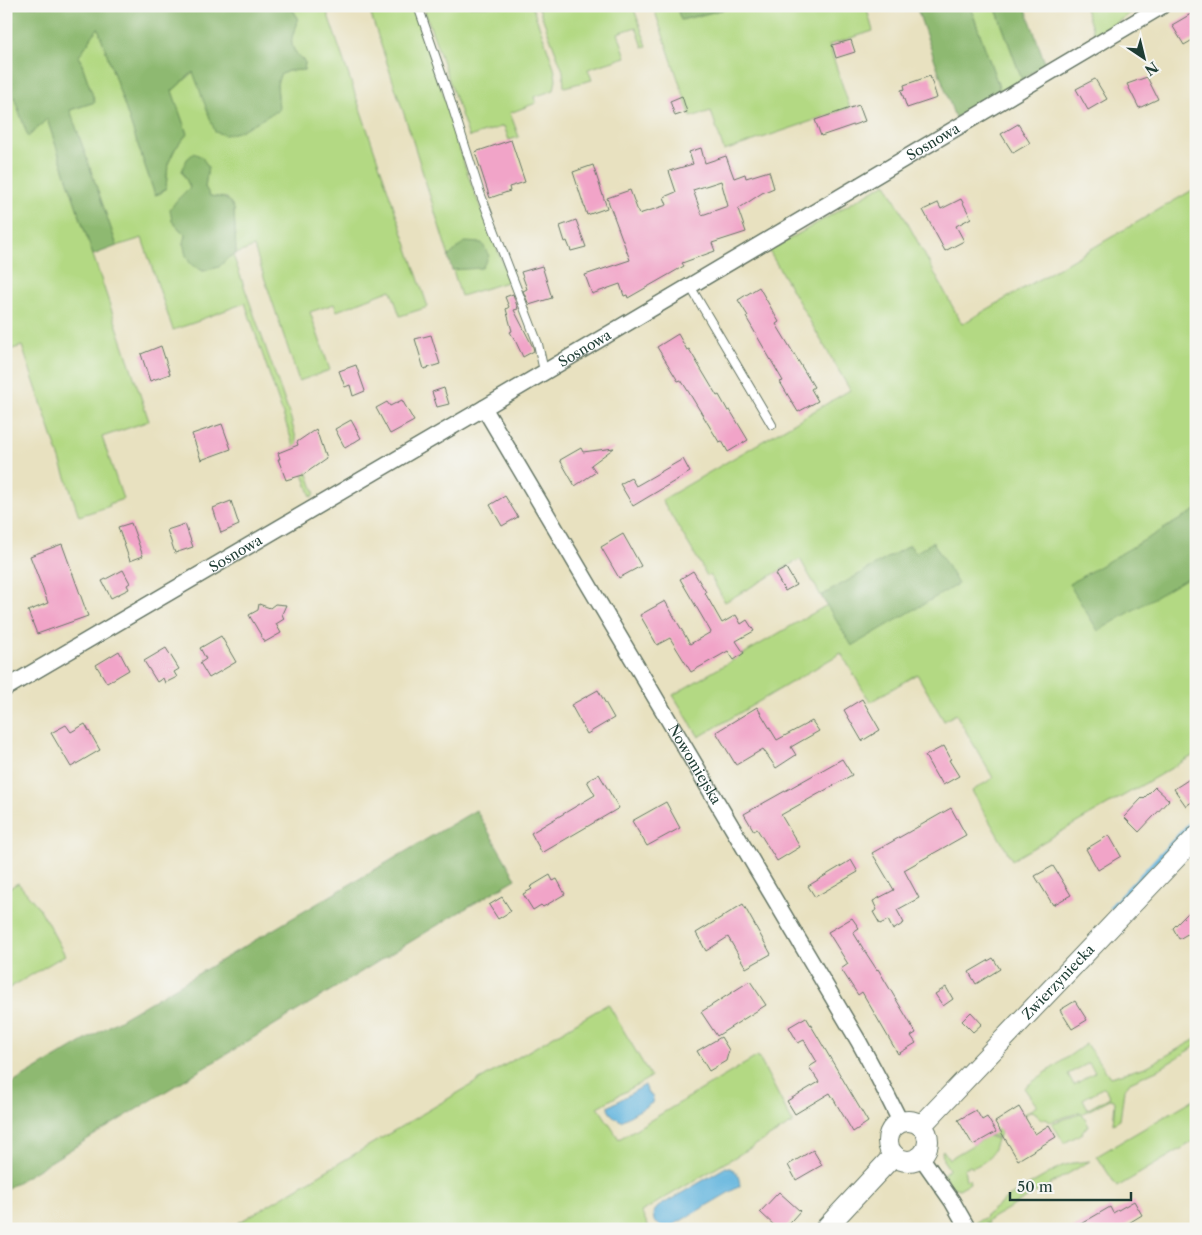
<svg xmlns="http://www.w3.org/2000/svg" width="1202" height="1235" viewBox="0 0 1202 1235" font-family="'Libre Caslon Text',serif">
	<rect width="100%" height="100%" fill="#f6f6f2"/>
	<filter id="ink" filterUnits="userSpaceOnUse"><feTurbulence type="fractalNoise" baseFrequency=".02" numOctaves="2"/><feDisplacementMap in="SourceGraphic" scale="10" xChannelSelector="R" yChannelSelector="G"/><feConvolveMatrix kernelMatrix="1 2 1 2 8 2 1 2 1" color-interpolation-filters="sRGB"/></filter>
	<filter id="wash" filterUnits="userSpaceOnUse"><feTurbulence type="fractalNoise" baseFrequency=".0096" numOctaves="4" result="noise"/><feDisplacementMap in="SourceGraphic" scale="20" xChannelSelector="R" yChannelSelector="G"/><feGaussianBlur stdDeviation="1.12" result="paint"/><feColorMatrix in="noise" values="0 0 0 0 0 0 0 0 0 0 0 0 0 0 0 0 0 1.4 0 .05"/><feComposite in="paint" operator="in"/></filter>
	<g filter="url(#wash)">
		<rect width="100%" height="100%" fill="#e8e1c0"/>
		<!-- green -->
		<path fill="#b3d983" stroke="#698b5c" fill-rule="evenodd" d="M289,6H325L428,307L400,316L391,290L337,311L334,304L310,312L330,370L299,381L254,247L236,254L234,209L227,198L210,196L205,187L208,167L182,171L190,187L177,200L172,221L185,235L183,244L192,264L203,271L219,267L229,257L233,255L291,419L297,442L315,494L311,497L245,303L199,320V321L173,330L142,238L117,246L70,110L95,102L79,56L98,27L155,195L161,193L166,188L168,164L175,149L187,134L172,91L194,72L279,110L277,84L280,74L288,71L304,70L305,63C302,59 297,55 294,50C284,31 310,26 289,6Z
			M368,6H414L441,86L462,158L475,194L510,281L461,296L411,135Z
			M423,6H532L554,67L556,79L554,90L534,97L536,103L510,113L519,137L509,140L504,126L469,137Z
			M538,6H633L647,46L643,47L636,27L618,33L626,57L588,69L592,80L564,87L563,71Z
			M653,6H676L681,20L737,6H866L873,31L829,45L850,108L724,151L711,111L691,117Z
			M970,6H995L1022,80L1001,93Z
			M1084,6H1142L1095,36Z
			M6,74L28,136L47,119L149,421L102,437L123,499L109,504L110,506L79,516L22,346L6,351Z
			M886,183L962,324L1196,188V754L1012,860L972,791L993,778L956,714L944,721L917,674L870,702L841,653L699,737L673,695L827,605L853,646L915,553L910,546L821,596L800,559L725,602L710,575L707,576C693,550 677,526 662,500L850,390L769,251Z
			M18,883L40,909L65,955L6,990V890Z
			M608,1004L651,1077L598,1107L619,1139L758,1056L793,1123L641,1212L650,1229H228Z
			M1196,1039V1046L1161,1068L1130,1082L1124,1090L1120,1120L1113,1124L1115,1102L1114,1100L1110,1099L1082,1114L1089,1126L1082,1131L1083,1133L1064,1143L1052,1123L1080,1114H1082L1081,1112L1049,1122L1046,1118L1041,1120L1039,1118L1036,1113L1031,1111L1003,1129C996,1137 996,1148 990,1156C986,1162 978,1165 972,1168L971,1166L964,1168L966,1180L969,1179L970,1183L959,1189L951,1187L943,1174L949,1169L943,1160L942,1151L943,1150L949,1159L988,1136L997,1139V1137L989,1135L1037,1106L1024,1088L1086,1044L1110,1077L1146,1067ZM1089,1063L1095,1072L1074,1085L1068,1074ZM1104,1087L1110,1097L1088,1109L1083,1099Z
			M1196,1098V1140L1117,1187L1097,1156Z
			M1090,1161L987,1221L991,1229H989L985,1222L975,1228L974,1226L976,1222L986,1217L985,1216L1010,1196L1062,1166L1073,1163Z"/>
		<!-- forest -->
		<path fill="#8eb971" stroke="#567b52" d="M6,6H289C310,26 284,31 294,50C297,55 302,59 305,62L304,70L288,71L280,75L277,84L279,110L238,132L225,135L215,132L193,72L172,91L187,134L175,149L168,164L166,188L161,193L155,195L98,28L79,56L95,102L70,110L117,246L93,255L47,119L28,137L6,74Z
			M676,6H737L681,20Z
			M916,6H970L1001,93L955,118Z
			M995,6H1025L1045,63L1022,80Z
			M194,153L202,157L208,167L205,187L210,196C221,198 229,196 234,209L236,254L229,257L219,267L203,271C200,269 195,267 192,265C184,257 183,245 185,235L172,221L170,209L177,200L190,187L182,171L187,159Z
			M464,242L482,243L489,256L482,268L452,270L448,257Z
			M1196,510V573L1098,631L1069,584Z
			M933,542L958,584L852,646L821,596L910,545L915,553Z
			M476,810L516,879L451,917L6,1189V1087Z"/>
		<!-- water -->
		<path fill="#63b5de" stroke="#417989" d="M645,1085L648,1093L653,1096L652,1103L621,1121C615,1117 609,1115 608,1107Z
			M726,1167C737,1169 739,1176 740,1186L670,1227L663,1228L654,1221L653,1213L658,1207Z"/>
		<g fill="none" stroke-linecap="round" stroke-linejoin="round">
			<!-- stream -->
			<path stroke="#63b5de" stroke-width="5" d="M1112,907L1196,818"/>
		</g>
		<g id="blocks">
			<!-- building -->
			<path fill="#f1a4c8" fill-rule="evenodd" d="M1196,11V38L1184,45L1172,25Z
				M851,40L855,52L836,58L832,45Z
				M930,76L937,98L907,108L901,90L905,89L904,85Z
				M1147,77L1158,99L1139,108L1127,84Z
				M1095,79L1107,99L1088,110L1076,89Z
				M682,96L687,112L675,116L670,101Z
				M859,105L865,121L821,136L815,120Z
				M1018,124L1030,143L1013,153L1001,134Z
				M511,140L525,182L509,187L510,191L490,198L475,152Z
				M701,148L705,163L726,156L734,178L745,174L746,178L769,171L774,188L762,193L738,209L746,232L712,243L715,251L682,263L684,266L628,298L627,295L624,296L620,284L592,294L585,275L630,260L607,198L630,190L639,214L667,205L664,197L676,192L669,171L693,164L689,152ZM721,181L728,206L702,215L693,190Z
				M593,165L607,208L587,215L573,172Z
				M961,199L971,218L956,226L964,241L945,251L923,210L938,203L941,209Z
				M576,220L586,247L571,251L567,241L565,242L560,226Z
				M542,266L552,298L529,305L523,291L527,289L521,272Z
				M759,287L779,322L776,324L814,387L811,389L818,401L798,412L780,382L783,381L746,317L748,316L738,300Z
				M513,294L518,309L514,310L533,347L534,351L523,357L515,340L510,332L512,331L506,309L509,307L505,297Z
				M678,334L687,350L689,349L717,396L719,395L728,411L730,410L748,440L728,452L722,441L719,442L688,391L681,380L678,381L657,347Z
				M431,335L440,364L424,369L415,339Z
				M161,346L170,374L150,381L141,354Z
				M356,365L365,391L353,396L350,385L345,387L339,371Z
				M444,388L449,404L437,407L432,392Z
				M402,400L414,421L390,434L376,408L387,402L390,406Z
				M351,420L361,438L345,448L335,429Z
				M222,424L231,449L201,460L192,434Z
				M316,429L326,459L303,475L286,480L278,459H280L278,453L298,445L297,442Z
				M581,448L583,452L614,448L591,465L596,472L575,486L560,460Z
				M683,459L690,472L633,506L620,484L631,478L636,486Z
				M505,496L518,517L502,526L490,505Z
				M231,501L239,525L221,533L213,508Z
				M131,523L143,556L130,561L118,527Z
				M185,524L193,547L175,553L167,530Z
				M623,534L641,566L619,578L601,547Z
				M62,544L88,616L37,634L28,611L48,603L30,556Z
				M786,568L796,585L785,591L775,574Z
				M123,570L130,583L127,585L129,589L111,598L102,581Z
				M693,571L706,592L705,593L722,623L736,615L741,624L747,620L754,631L736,641L744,653L734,660L728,651L691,672L670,638L657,645L640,615L665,601L690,644L711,632L680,579Z
				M259,604L270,608L275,604L286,605L282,614L284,619L276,624L281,633L265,642L249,615L258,610Z
				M221,636L236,662L209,678L200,663L206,659L200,648Z
				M166,648L179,669L174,672L177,677L165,683L163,678L157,682L144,661Z
				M119,651L129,670L107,683L96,665Z
				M598,690L614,718L587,734L571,705Z
				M862,699L880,730L862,741L844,710Z
				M757,707L777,740L812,721L819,731L791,747L796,755L776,768L763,749L736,765L716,732Z
				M85,724L100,750L71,767L51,733L66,725L71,732Z
				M944,746L951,759L949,760L959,776L943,785L939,778L938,779L925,756Z
				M842,759L852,775L781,815L800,847L777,861L757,829L754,831L744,814Z
				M599,774L619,808L542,853L531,833L595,795L587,781Z
				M1191,778L1196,785V799L1186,806L1174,789Z
				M1155,787L1169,800L1139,832L1124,817L1142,798L1143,799Z
				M666,802L680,828L647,846L632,821Z
				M951,808L966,835L904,870L919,898L897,910L904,923L893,930L888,920L880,924L873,912L877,910L873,901L894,890L872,853Z
				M1109,835L1121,856L1098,870L1086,849Z
				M851,860L858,872L815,897L808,886Z
				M1053,866L1071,895L1053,905L1035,876Z
				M550,875L553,881L557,879L565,894L543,907L541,905L533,910L523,894L532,889L530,887Z
				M502,897L511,911L498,919L489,905Z
				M743,904L771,954L746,968L728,937L706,951L696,933Z
				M1196,905V929L1179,939L1173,928Z
				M852,918L859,928L853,932L864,950L877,970L878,969L916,1033L911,1036L916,1043L898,1054L862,992L858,995L841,969L848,964L828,932Z
				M993,958L1000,969L976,984L969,972Z
				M750,981L766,1005L717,1036L701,1012Z
				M946,987L953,999L943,1006L935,994Z
				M1075,1001L1087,1020L1072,1029L1060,1010Z
				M971,1012L982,1024L973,1032L962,1021Z
				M806,1017L868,1122L853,1132L830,1093L795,1114L787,1101L819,1082L809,1067L817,1062L804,1040L798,1043L789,1027Z
				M721,1037L729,1050L726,1061L709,1071L697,1051Z
				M1019,1107L1035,1134L1049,1125L1056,1137L1018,1160L995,1122Z
				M976,1110L982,1120L987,1117L996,1132L973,1145L958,1120Z
				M813,1150L822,1165L796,1180L788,1165Z
				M779,1192L800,1211L784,1229H778L760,1212Z
				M1134,1201L1142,1215L1119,1229H1072L1110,1207L1113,1213Z"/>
		</g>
	</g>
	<g filter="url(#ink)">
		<use href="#blocks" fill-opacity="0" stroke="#657665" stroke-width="1"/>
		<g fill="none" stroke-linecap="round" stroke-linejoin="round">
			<!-- service casing -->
			<g stroke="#657665" stroke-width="10">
				<path id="service" d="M418,6L446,87L480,193L538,344L544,371
					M690,286L772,425"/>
			</g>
			<!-- minor casing -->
			<g stroke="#657665" stroke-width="18">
				<g id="minor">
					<path id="s1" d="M484,408L859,1042L879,1079L901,1123"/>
					<path id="s2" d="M6,688L484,408L1162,6"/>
					<path d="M921,1157L952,1201L968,1229"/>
				</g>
			</g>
			<!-- tertiary casing -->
			<g stroke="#657665" stroke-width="22">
				<g id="tertiary">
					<circle cx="908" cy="1141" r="20"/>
					<path id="s3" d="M921,1126L1196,837"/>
					<path d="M825,1229L894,1155"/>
				</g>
			</g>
			<!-- service -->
			<use href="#service" stroke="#fff" stroke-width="8"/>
			<!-- minor -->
			<use href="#minor" stroke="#fff" stroke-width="15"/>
			<!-- tertiary -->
			<use href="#tertiary" stroke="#fff" stroke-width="20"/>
		</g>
	</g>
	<g text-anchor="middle" stroke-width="5" stroke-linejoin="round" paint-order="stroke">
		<!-- street labels -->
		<g font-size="14" fill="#1f3d34" stroke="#f6f6f2">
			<text dy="5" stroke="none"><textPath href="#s2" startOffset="1076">Sosnowa</textPath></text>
			<text dy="5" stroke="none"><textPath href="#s2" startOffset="671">Sosnowa</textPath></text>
			<text dy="5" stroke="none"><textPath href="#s2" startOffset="266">Sosnowa</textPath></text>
			<text dy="5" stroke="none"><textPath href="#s1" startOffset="414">Nowomiejska</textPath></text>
			<text dy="5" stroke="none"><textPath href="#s3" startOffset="199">Zwierzyniecka</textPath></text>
		</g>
	</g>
	<!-- margin -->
	<rect width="1202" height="1235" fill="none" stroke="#f6f6f2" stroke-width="25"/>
	<!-- north arrow -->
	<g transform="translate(1144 58) rotate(145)" stroke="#f6f6f2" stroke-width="4" paint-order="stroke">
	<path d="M0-4L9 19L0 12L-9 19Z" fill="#1f3d34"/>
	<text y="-8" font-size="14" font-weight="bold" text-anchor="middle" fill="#1f3d34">N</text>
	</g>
	<!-- scale -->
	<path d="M1010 1192v8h121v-8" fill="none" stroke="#1f3d34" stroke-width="2.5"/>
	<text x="1017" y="1192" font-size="15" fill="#1f3d34" stroke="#f6f6f2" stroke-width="4" paint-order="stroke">50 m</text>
</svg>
